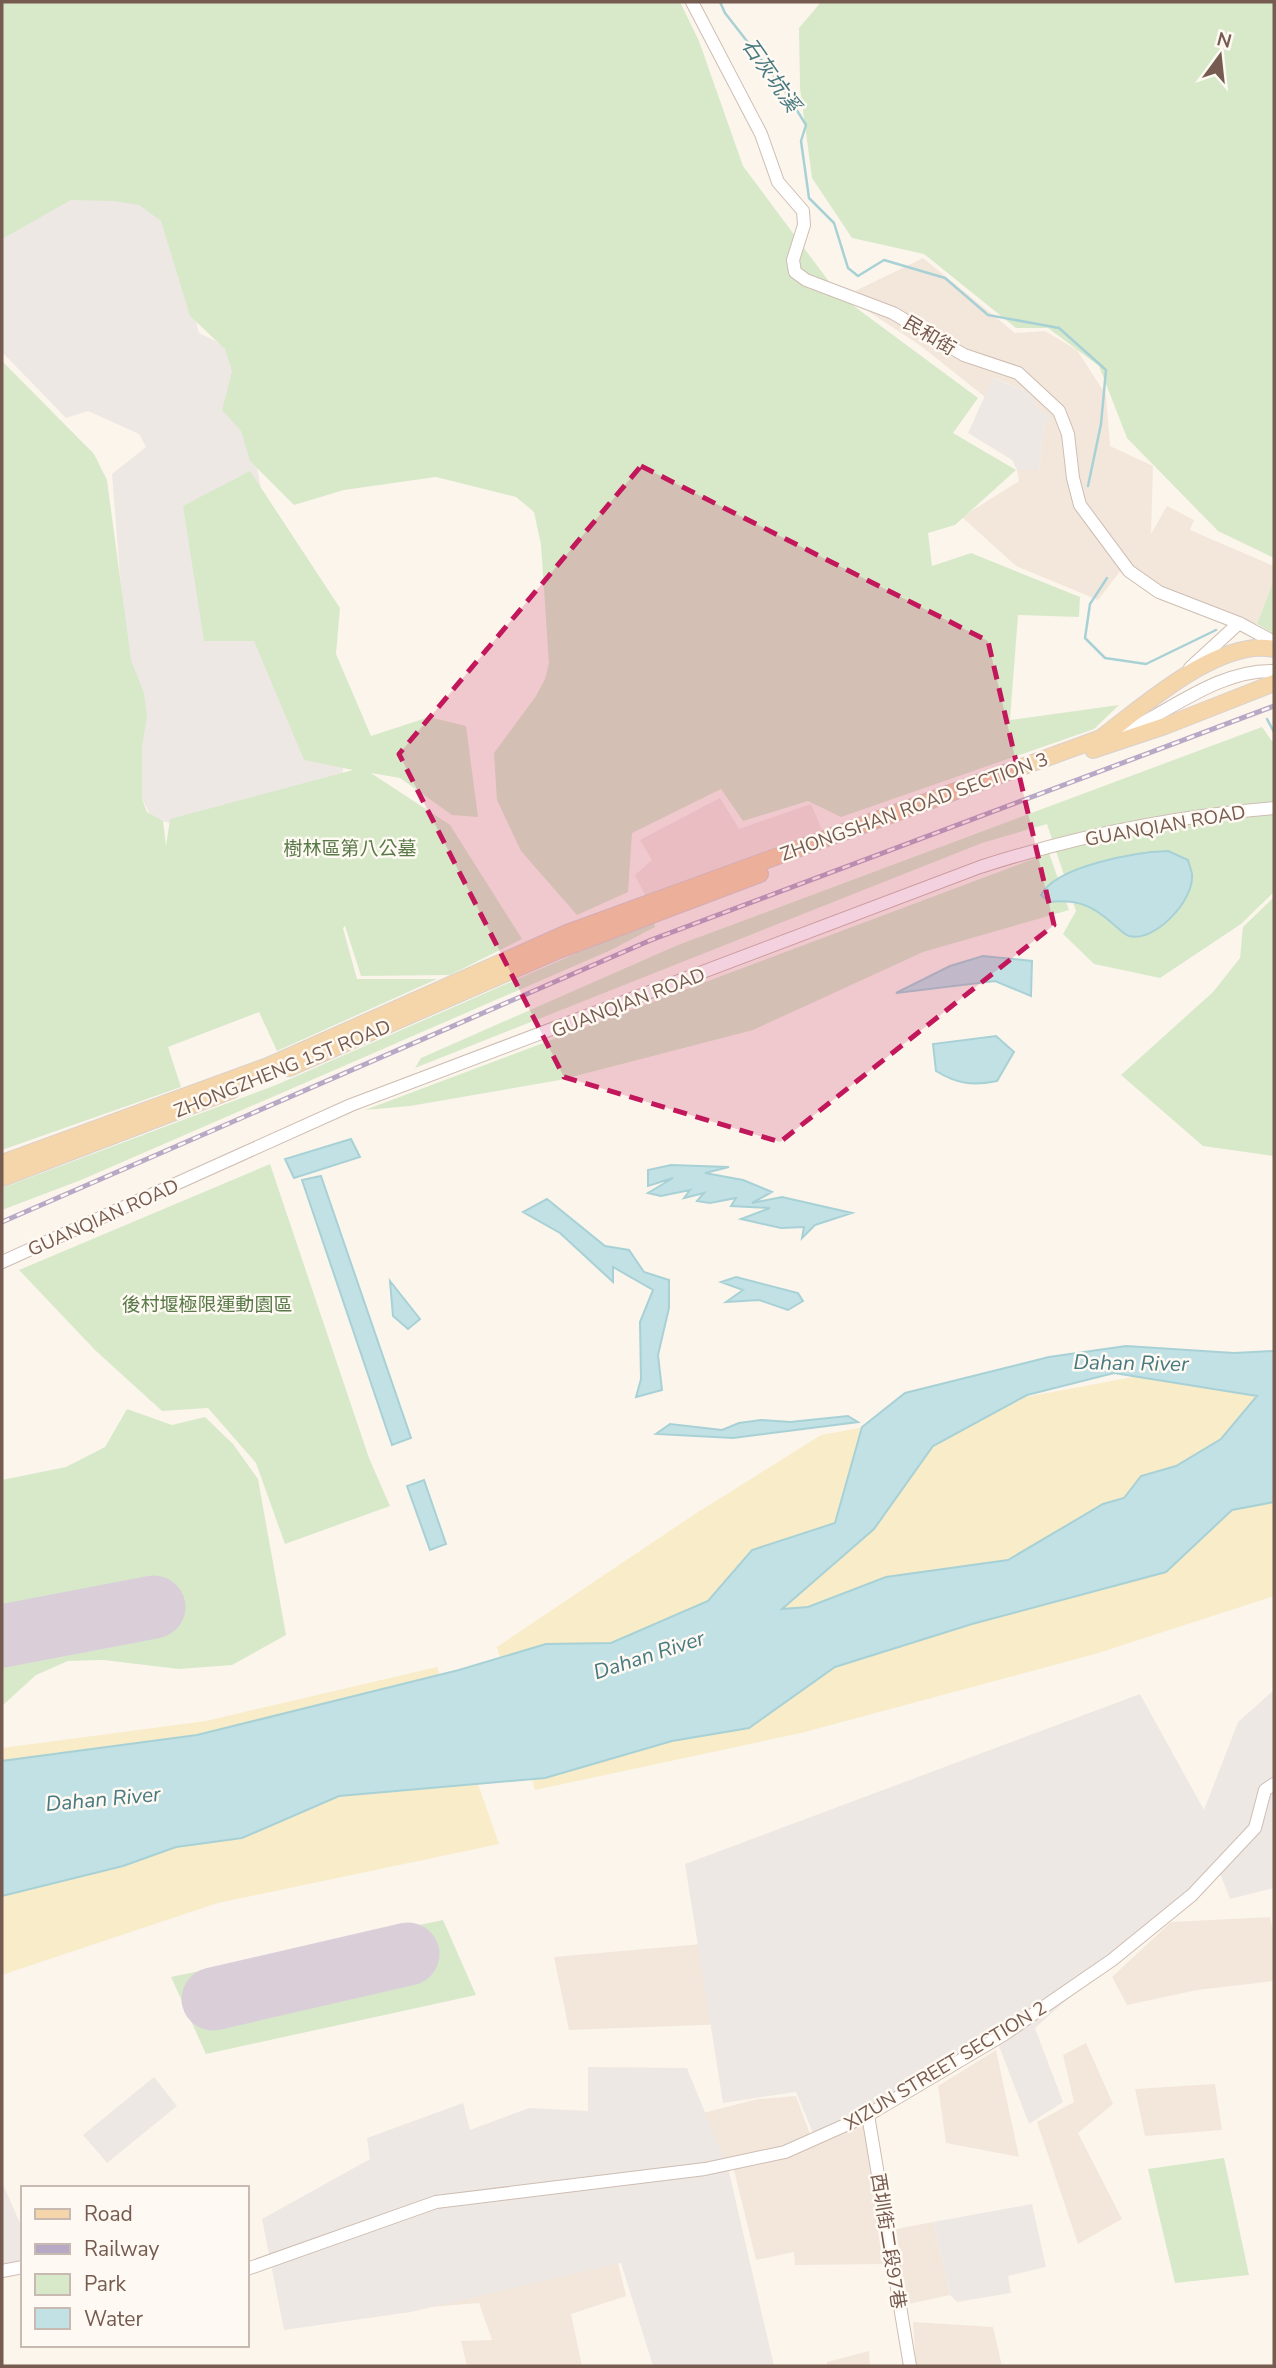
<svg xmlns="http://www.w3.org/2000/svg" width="1276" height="2368" viewBox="0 0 1276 2368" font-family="'Nunito Sans','Noto Sans TC',sans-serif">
	<rect width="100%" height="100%" fill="#fcf5ec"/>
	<!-- residential -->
	<path fill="#f3e7db" d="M923,258L1015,333L1045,331L1077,350L1106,395L1110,446L1153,466L1151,534L1167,506L1194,520L1190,530L1274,566V579L1257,624H1227L1121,570L1098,600L1016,566L962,517L1019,481L1017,470H1039L1044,427L1024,390L994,378L985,397L921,346L845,296Z
		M720,798L739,829L811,804L822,830L645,895L635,875L652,860L640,840Z
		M1270,1917L1274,1936V1981L1197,1990L1127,2005L1112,1977L1171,1922Z
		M828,1933L841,2020L569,2030L554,1957Z
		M1086,2043L1113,2104L1078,2133L1122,2219L1078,2244L1037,2122L1074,2102L1063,2055Z
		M996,2050L1019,2157L946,2143L938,2086Z
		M1215,2084L1222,2130L1145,2136L1135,2089Z
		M796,2096L810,2134L864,2121L886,2264L795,2265L794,2252L756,2260L731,2158L698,2166L691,2116L758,2099Z
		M933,2222L950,2295L904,2305L891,2230Z
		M617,2259L626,2296L571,2314L582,2366H467L461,2341L492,2340L479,2303L418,2308Z
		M913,2322L993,2327L1002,2366H916Z
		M869,2351L870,2366H827V2362Z"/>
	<!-- industrial -->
	<path fill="#eee8e4" d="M62,193L166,208L199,333L236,351L288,637L346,756L341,779L179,824L153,820L137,789L112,474L146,447L139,434L88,411L66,418L2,352V231Z
		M993,378L1024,390L1036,400L1034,406L1051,416L1044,427L1039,470H1017L1012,460L968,433Z
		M1274,1690V1888L1230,1899L1217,1866L1035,2028L1063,2102L1029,2124L999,2046L817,2143L796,2092L723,2103L685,1864L1140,1694L1204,1810L1238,1722Z
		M588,2067L687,2068L729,2172L774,2366H653L621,2263L411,2312L284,2330L262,2219L370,2159L367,2138L463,2103L470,2130L529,2108L588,2111Z
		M154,2077L177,2106L107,2163L83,2135Z
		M2,2182L23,2230V2262L2,2266Z
		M1032,2204L1046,2267L1008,2276L1011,2293L957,2302L950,2295L933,2222Z"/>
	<!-- green -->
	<path fill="#d8e9ca" d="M2,2H680L699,41L743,166L839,295L978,398L953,433L1016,470L955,525L928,533L932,566L971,553L1080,597L1079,617L1018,615L1010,720L1119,705L1094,729L841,817L808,801L743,821L721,789L632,833L628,892L577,915L521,851L497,800L494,753L536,696L545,679L549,663L541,545L534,512L516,497L436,477L344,490L294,505L250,461L241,431L222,410L232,371L225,349L190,316L161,221L139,205L114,201L71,200L2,239Z
		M821,2H1274V558L1218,531L1127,438L1099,366L1048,328H1016L924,254L852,238L812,178L800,88L799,28Z
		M2,361L94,454L107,480L131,660L144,693L147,716L142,747V799L147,812L163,821L166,846L170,819L353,770L304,760L254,641H204L183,506L250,471L340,608L336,654L371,736L429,717L466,726L478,817L452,815L400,778L371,773L450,825L522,939L450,975L361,976L345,926L343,928L357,979H437L277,1051L259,1012L168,1047L181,1087L2,1150Z
		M1274,579V634L1257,624Z
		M1262,727L1274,744V892L1241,924L1160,978L1094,964L1063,934L1076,911L1047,824L982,843L415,1068L421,1058L678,945Z
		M1049,853L1069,910L923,952L753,1030L560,1080L410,1106L365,1110Z
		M1274,897V1156H1273L1203,1146L1121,1075L1213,992L1240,958L1243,927Z
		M654,922L655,927L611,950L81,1180L2,1210V1188L276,1085L602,942Z
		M270,1164L369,1458L390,1506L285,1544L256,1463L208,1408L162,1411L96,1351L19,1270Z
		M127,1409L172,1425L205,1417L233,1444L258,1479L286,1635L232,1665L179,1669L103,1660L68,1661L36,1675L2,1706V1480L66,1467L105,1447Z
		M443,1920L476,1995L206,2054L171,1977Z
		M1224,2158L1249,2275L1175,2283L1148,2169Z"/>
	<!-- sand -->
	<path fill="#f8ecc9" d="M1274,1351V1596L1095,1654L801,1733L535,1790L497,1647L695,1514L821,1435Z
		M437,1667L499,1844L218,1903L2,1975V1748L206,1721Z"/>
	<!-- water -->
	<path fill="#c1e1e5" stroke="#a8d1d6" stroke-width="2" fill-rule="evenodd" d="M1168,851L1188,860C1189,865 1192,871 1192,875C1194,901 1154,943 1129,936C1123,934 1117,927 1112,923C1092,905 1076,899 1049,902L1041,895C1056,866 1136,852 1168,851Z
		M983,956L1032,961L1031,996L995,981L896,993L950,966Z
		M996,1036L1014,1052L997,1081C973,1086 957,1084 936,1071L933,1044Z
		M351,1139L360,1157L294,1178L285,1159Z
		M671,1165L729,1167L705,1173L743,1180L772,1192L752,1203L782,1197L852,1213L815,1225L802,1238L804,1227L781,1228L741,1219L770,1208L731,1206L736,1198L710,1203L697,1201L704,1193L684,1198L690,1190L661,1196L648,1193L673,1178L648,1186V1170Z
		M321,1176L411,1438L392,1445L302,1180Z
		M547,1199L605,1246L629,1250L644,1272L669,1280V1308L658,1355L662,1390L636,1397L641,1379L640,1322L653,1290L613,1267V1282L560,1233L523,1212Z
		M736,1277L798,1293L803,1301L788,1310L759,1300L726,1302L743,1290L721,1282Z
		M390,1281L420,1319L408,1329L393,1316Z
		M1126,1346L1234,1353L1274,1351V1502L1232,1510L1166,1572L972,1624L835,1667L749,1728L672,1741L545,1778L339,1796L242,1838L176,1847L123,1866L2,1896V1761L197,1735L459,1670L546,1644L611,1643L708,1601L752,1550L835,1523L862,1427L905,1393L1049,1357ZM1114,1373L1257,1396L1221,1439L1176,1466L1141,1476L1124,1498L1103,1504L1008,1560L886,1577L808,1607L782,1609L874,1529L933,1446L1027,1395Z
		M848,1416L858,1422L733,1438L656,1434L670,1424L722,1430L739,1423L761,1420L790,1422Z
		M424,1480L446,1544L430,1550L407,1486Z"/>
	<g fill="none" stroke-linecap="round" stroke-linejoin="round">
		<!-- stream -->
		<path stroke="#a8d1d6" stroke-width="2.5" d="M720,2L725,13L782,86L806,125L801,141L809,198L834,223L848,268L858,276L884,260L945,278L988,315L1059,328L1106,370L1101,424L1088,486
			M1107,578L1090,604L1085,638L1105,658L1146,664L1216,630
			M1267,719L1274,732"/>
		<!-- runway -->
		<path stroke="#dacfd9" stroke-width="63" d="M2,1636L154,1607
			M213,1999L408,1954"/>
		<!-- minor casing -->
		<g stroke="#cebdb2" stroke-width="14">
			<path id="minor" d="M692,2L761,134L778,182L803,211L804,225L793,260L795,272L806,280L893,313L964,355L1018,373L1059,411L1068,434L1073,478L1080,505L1129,571L1159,592L1239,623L1274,642
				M1190,668L1239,623
				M1121,734C1169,712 1219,669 1274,671
				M2,1262L351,1105L980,867C1076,836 1174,816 1274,808
				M868,2115L910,2366
				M247,2269L436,2202L705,2169L785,2152L868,2115L1003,2035L1112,1960L1192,1895L1255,1828L1265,1790L1274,1784
				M2,2271L23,2267"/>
		</g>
		<!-- major casing -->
		<g stroke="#d9d1ce" stroke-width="18">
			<path id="major" d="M1093,750L1165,726L1274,683
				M289,1068L559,950L760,874
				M2,1163L268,1066L567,933L1101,738C1142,707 1220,637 1274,649
				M2,1178L232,1090"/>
		</g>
		<!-- minor -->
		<use href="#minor" stroke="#fff" stroke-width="12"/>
		<!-- major -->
		<use href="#major" stroke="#f5d5aa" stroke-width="16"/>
		<!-- rail casing -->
		<g stroke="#b7a9c6" stroke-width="5">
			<path id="rail" d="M2,1222L651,940L1274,706"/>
		</g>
		<!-- rail -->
		<use href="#rail" stroke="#fef9f2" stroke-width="2.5" stroke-dasharray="8" stroke-linecap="butt"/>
	</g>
	<!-- marked area -->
	<path fill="#c2185b" fill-opacity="0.2" stroke="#c2185b" stroke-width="5" stroke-dasharray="14 9" stroke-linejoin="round" d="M641,466L988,641L1054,925L780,1142L564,1077L399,754Z"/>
	<g text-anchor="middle" stroke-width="5" stroke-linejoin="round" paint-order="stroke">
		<!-- street labels -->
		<g font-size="19" fill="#765b50" stroke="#fef9f2">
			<text transform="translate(930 335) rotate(31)" y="7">民和街</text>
			<text transform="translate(914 806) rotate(-20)" y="7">ZHONGSHAN ROAD SECTION 3</text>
			<text transform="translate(1165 825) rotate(-10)" y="7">GUANQIAN ROAD</text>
			<text transform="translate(628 1002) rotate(-21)" y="7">GUANQIAN ROAD</text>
			<text transform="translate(282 1068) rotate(-22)" y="7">ZHONGZHENG 1ST ROAD</text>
			<text transform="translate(103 1217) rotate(-24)" y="7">GUANQIAN ROAD</text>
			<text transform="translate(945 2065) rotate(-31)" y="7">XIZUN STREET SECTION 2</text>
			<text transform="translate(889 2241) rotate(81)" y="7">西圳街二段97巷</text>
		</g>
		<!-- park labels -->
		<g font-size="19" fill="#597a48" stroke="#fef9f2">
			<text x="350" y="855">樹林區第八公墓</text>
			<text x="207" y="1311">後村堰極限運動園區</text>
		</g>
		<!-- water labels -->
		<g font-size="21" font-style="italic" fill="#477980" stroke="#fef9f2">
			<text transform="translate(771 75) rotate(55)" y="7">石灰坑溪</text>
			<text transform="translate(1131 1363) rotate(1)" y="7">Dahan River</text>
			<text transform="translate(649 1655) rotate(-18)" y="7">Dahan River</text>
			<text transform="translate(103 1799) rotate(-5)" y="7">Dahan River</text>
		</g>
	</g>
	<!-- border -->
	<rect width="1276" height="2368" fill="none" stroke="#765b50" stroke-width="7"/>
	<!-- legend -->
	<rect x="21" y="2186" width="228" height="161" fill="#fef9f2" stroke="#c8bab1" stroke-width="2"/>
	<rect x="35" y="2209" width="35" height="10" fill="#f5d5aa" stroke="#c8bab1" stroke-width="2"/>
	<text x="84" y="2221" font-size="21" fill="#765b50">Road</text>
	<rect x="35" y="2244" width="35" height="10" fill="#b7a9c6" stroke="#c8bab1" stroke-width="2"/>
	<text x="84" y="2256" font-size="21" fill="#765b50">Railway</text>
	<rect x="35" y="2274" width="35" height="21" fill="#d8e9ca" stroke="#c8bab1" stroke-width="2"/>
	<text x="84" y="2291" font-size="21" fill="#765b50">Park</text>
	<rect x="35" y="2308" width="35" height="21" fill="#c1e1e5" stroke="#c8bab1" stroke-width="2"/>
	<text x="84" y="2326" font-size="21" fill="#765b50">Water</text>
	<!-- north arrow -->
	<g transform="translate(1220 56) rotate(15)" stroke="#fef9f2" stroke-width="5" paint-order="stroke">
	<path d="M0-5L12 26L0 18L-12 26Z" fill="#765b50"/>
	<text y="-10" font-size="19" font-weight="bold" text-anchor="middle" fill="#765b50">N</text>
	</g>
</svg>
